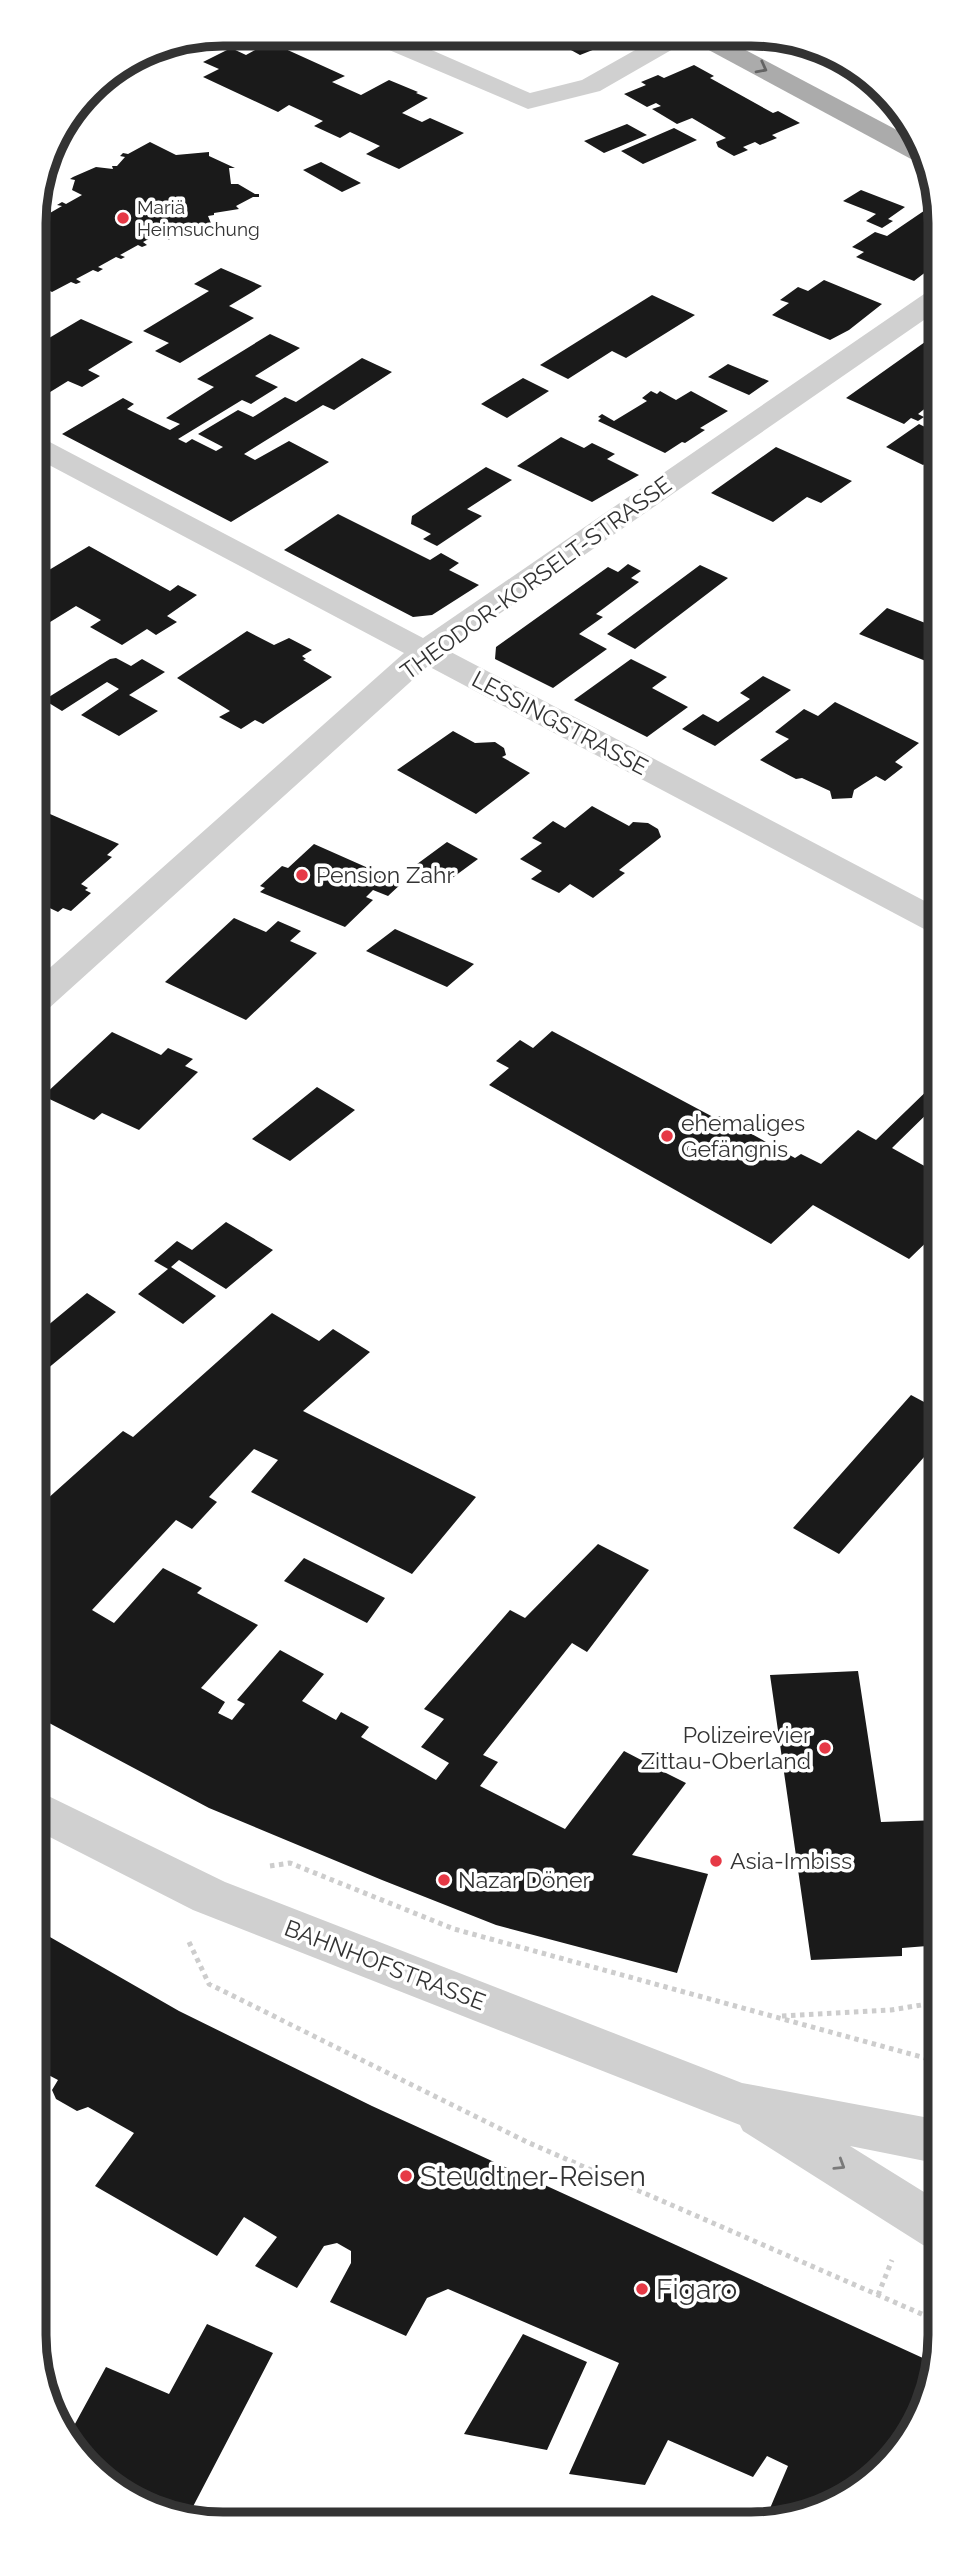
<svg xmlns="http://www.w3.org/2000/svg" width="974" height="2557" viewBox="0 0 974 2557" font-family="Raleway,sans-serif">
	<rect width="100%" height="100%" fill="#fff"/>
	<!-- building -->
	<path fill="#1a1a1a" d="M553,35L628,36L580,55L560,44L564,42Z
		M777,37H789L816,51L808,54Z
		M270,42L345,76L332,82L361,95L389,80L418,92L416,93L428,98L402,113L422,122L430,118L464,133L399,169L366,154L380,146L350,132L340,138L314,126L323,121L289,105L278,112L203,77L219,69L203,62L231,48L246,55Z
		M694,65L714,76L710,78L773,113L778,111L800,123L772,135L777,138L760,145L755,142L743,147L748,150L734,156L718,147L716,142L726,138L692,118L677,124L652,109L661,106L656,103L647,107L624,94L646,85L641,82L658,75L664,78Z
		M847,68L886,89L891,99L841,71Z
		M627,124L647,135L604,153L584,141Z
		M674,128L697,140L643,164L621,151Z
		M150,142L176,155L209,152V156L235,168H229L231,184H238L255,194H259V197H253L236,206L239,209L214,213V215L208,216L213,228L209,227L196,235L198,237L172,236L169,240L160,233L143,242L147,245L142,247L138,245L120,255L125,257L121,259L116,257L98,267L103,269L98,272L93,270L76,279L81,282L76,284L71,282L52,292L34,283V221L39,219L35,217H43L62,206L57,205L62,202L66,204L82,195L72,190L75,180L70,179L73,177L96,167L113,169L112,166H117L125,157L120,156L123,153L128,154Z
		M321,162L361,183L342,192L303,170Z
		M861,190L905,207L888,219L893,221L882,228L866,221L876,214L843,201Z
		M937,202V268L931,273L927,271L914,281L856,257L864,252L852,247L875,232L887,236Z
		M221,268L262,286L229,306L254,318L180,363L155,351L169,343L143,331L209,291L194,284Z
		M824,280L882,304L849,330L830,340L772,315L789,303L780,300L798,287L808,291Z
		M652,295L695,315L626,358L612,351L568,379L540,365Z
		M81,319L133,342L88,370L100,376L82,387L68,381L34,402V347Z
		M270,334L300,348L255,376L278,387L251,404L242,400L178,439L186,443L192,439L216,451L223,447L198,434L238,410L253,417L285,397L296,402L362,358L392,372L334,410L323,405L244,454L255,460L289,441L329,462L231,522L62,434L123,398L134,404L127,409L170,430L180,424L166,418L214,387L197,379Z
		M932,337L937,340V399L918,414L924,417L918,421L911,418L904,424L846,398Z
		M728,364L769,381L749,395L708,377Z
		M523,378L549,391L507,418L481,404Z
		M651,391L657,394L660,391L676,400L691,391L728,411L700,428L705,430L685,443L682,442L665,453L598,421L601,418L598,417L602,414L614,421L647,401L642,398Z
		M919,424L937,433V456L923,465L886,447Z
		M561,437L584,448L592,443L615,454L607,459L639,475L592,502L517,466Z
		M776,447L852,481L821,503L807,497L773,522L711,493Z
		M486,467L512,480L467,509L482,516L437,546L423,539L431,534L411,524L412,516Z
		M338,514L430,560L441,553L459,563L449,570L479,585L432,615L413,617L284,550Z
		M34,517L49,524L34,533Z
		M89,546L170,591L178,585L197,595L167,616L177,622L156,635L147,629L122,645L90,627L101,620L76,606L34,632V579Z
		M628,564L641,571L631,578L639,582L596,614L603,617L579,634L607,649L553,688L495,659L496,647L608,567L618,572Z
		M700,565L728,578L635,649L607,634Z
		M887,608L938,628V666L859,634Z
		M247,631L274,645L289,638L312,650L302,656L306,659L303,660L332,677L263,724L255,720L241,729L219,717L230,711L177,678Z
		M116,658L131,666L142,659L165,672L129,695L158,711L119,736L81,715L119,689L107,682L62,711L44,700L110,659Z
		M631,659L667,677L652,688L688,707L647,737L574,700Z
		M763,676L791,690L715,746L682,729L703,714L718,722L750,699L740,693Z
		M835,702L919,743L895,762L903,767L885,781L876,776L854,790L852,798L832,799L830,791L802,778L796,779L760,760L789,739L775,732L804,709L818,716Z
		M453,731L475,743L495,742L504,748L506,755L502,757L530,773L476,814L397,770Z
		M592,806L629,826L633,822L648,823L658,829L661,837L619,870L625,873L593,898L570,884L559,893L531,879L542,871L520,859L542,843L532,838L553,821L565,828Z
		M50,814L119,844L107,855L112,857L81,884L88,888L85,890L91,893L71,911L63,908L58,912L35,901V827Z
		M447,842L478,859L444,884L413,867Z
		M314,844L402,883L388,896L373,890L366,897L373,900L345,927L260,892L265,888L260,886L282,866L288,868Z
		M234,918L266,932L278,921L301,931L290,941L317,953L246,1020L165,982Z
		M395,929L474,964L447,987L366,951Z
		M552,1031L715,1118L719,1116L795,1158L801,1154L821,1164L858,1130L876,1140L938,1080V1103L892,1148L939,1174V1230L909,1259L813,1205L771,1244L489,1085L509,1068L496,1061L520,1040L533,1048Z
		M112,1032L161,1055L168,1048L193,1059L185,1066L198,1072L139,1130L102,1113L94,1120L43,1096Z
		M317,1087L355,1110L290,1161L252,1139Z
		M226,1222L273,1250L226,1289L179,1260L171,1267L216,1296L183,1324L138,1294L168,1269L154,1261L177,1241L192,1250Z
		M87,1293L116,1312L35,1379V1336Z
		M272,1313L319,1341L333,1329L370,1352L303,1411L476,1497L412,1574L251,1492L278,1460L254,1449L209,1497L217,1502L192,1529L176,1520L92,1610L114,1623L163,1568L202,1588L197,1593L258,1625L201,1688L225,1702L218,1713L232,1720L245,1704L237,1700L280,1650L324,1674L302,1701L336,1720L341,1712L369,1727L361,1737L436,1780L449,1763L421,1747L444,1719L424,1709L510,1610L525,1618L598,1544L649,1570L587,1652L572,1643L483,1755L498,1762L480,1786L565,1829L624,1751L647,1763L655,1753L670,1760L662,1771L686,1783L632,1855L708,1874L677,1973L496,1925L382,1880L209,1808L36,1716V1509L123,1431L133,1437Z
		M911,1395L939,1410V1440L839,1554L793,1528Z
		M304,1558L385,1598L367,1623L284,1581Z
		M858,1671L881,1822L940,1820V1945L902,1948V1956L811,1960L770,1675Z
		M36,1929L179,2011L372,2106L936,2364L927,2407L894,2459L864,2484L847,2498L789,2520H765L788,2466L767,2456L753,2477L668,2440L645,2485L569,2474L619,2363L448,2289L427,2298L406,2336L330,2302L351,2263V2251L337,2243L324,2246L297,2288L255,2266L277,2237L244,2217L217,2256L95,2186L134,2133L88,2107L77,2111L56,2099L52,2090L58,2080L37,2069Z
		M207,2324L273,2353L186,2520L89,2469L70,2433L106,2367L169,2394Z
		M523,2334L587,2362L547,2450L464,2434Z"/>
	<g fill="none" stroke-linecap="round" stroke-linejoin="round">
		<!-- path -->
		<path stroke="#cdcdcd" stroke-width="5" stroke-dasharray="4.5 4.5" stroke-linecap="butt" d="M270,1866L290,1863L454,1929L940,2062
			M189,1942L209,1984L527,2142L940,2322
			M782,2016L891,2010L940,2002
			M878,2295L892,2260"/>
		<!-- minor -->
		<path fill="#d0d0d0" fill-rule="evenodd" d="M375,34H395L530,93L582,80L660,36H690L687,41L600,91L528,109L375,44L371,39Z
			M937,290V311L447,650L938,908V933L926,930L428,666L48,1009L35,1013V981L404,653L34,457V436L44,439L423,638L927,292Z
			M36,1790L225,1882L742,2083L940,2120V2164L850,2146L940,2202V2251L923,2245L743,2131L740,2125L193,1910L36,1830Z"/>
		<!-- major -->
		<path fill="#ababab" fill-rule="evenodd" d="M689,36L721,37L912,138L924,160L911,159L692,41Z"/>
	</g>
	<!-- one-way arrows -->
	<defs><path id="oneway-chevron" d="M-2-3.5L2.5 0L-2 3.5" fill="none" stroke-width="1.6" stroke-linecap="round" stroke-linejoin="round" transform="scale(1.75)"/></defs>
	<use stroke="#636363" href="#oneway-chevron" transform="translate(762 68) rotate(28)"/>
	<use stroke="#7a7a7a" href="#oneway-chevron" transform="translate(840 2165) rotate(32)"/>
	<!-- markers -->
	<g fill="#e63946" stroke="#fff" stroke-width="2.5">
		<circle cx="123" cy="218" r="7"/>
		<circle cx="302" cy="875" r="7"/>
		<circle cx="667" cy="1136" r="7"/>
		<circle cx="825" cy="1748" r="7"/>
		<circle cx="716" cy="1861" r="7"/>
		<circle cx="444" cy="1880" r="7"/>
		<circle cx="406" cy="2176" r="7"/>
		<circle cx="642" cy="2289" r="7"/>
	</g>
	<g text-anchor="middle" stroke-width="7" stroke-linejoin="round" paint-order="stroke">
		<!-- far-poi labels -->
		<g font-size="19" fill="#333" stroke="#fff" text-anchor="start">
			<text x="137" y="214">Mariä<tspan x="137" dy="22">Heimsuchung</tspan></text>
		</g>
		<!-- street labels -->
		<g font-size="23" fill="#333" stroke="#fff">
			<text transform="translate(536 578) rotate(-36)" y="8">THEODOR-KORSELT-STRASSE</text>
			<text transform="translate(560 723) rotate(28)" y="8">LESSINGSTRASSE</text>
			<text transform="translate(385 1965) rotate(21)" y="8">BAHNHOFSTRASSE</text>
		</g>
		<!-- poi labels -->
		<g font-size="23" fill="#333" stroke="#fff" text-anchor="start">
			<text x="316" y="883">Pension Zahr</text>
			<text x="681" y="1131">ehemaliges<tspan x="681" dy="26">Gefängnis</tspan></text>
			<text x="811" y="1743" text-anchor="end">Polizeirevier<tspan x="811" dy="26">Zittau-Oberland</tspan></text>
			<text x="730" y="1869">Asia-Imbiss</text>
			<text x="458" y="1888">Nazar Döner</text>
		</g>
		<!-- near-poi labels -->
		<g font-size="28" fill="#333" stroke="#fff" text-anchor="start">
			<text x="420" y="2186">Steudtner-Reisen</text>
			<text x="656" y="2299">Figaro</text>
		</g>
	</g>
	<!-- crop -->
	<path d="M0 0H974V2557H0ZM223 46H751A177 177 0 0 1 928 223V2335A177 177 0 0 1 751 2512H223A177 177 0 0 1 46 2335V223A177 177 0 0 1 223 46Z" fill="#fff" fill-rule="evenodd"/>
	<path fill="none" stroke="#333" stroke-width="9" d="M223 46H751A177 177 0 0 1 928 223V2335A177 177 0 0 1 751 2512H223A177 177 0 0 1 46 2335V223A177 177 0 0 1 223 46Z"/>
</svg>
